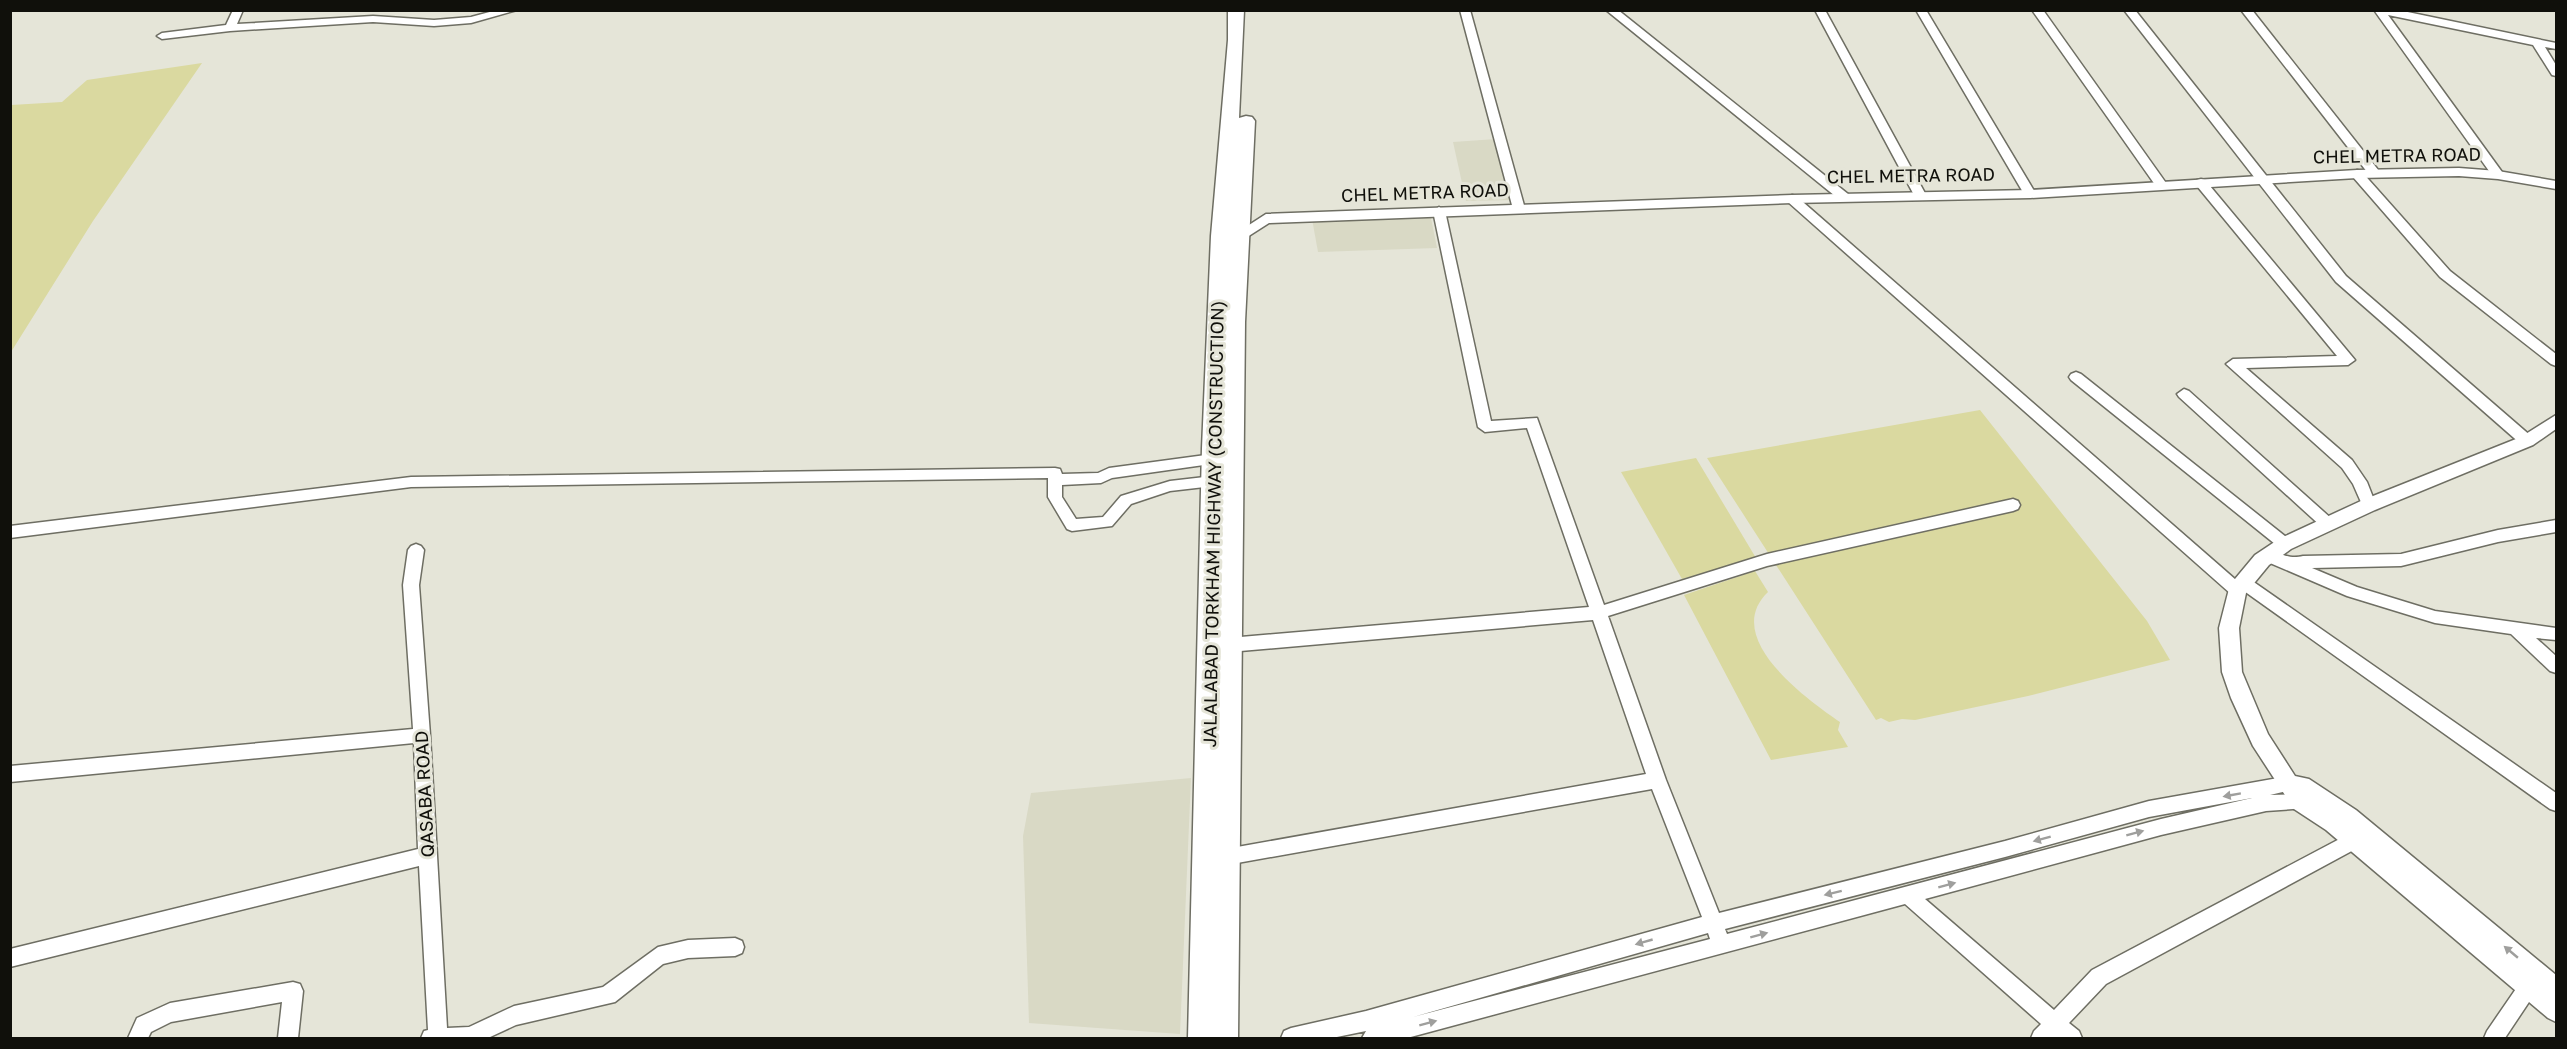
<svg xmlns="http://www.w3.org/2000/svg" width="2567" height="1049" viewBox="0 0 2567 1049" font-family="'Golos Text',sans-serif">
	<rect width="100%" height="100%" fill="#e5e5d8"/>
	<!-- built -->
	<path fill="#d9d9c5" d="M1496,139L1514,200L1466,201L1453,142Z
		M1431,218L1437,248L1318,252L1312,219Z
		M1191,778L1180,1034L1029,1023L1023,836L1031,793Z"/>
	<!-- green -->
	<path fill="#dad9a0" d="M202,63L93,221L11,352V105L62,102L87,80Z
		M1980,410L2147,621L2170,660L2028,696L1915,720L1902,719L1889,722L1881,718L1876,720L1707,458Z
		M1696,458L1756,558L1682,579L1621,472Z
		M1755,571L1768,592C1721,637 1805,698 1840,722L1838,730L1848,747L1771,760L1684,595Z"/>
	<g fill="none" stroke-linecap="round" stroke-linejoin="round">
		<!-- minor casing -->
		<g stroke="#6e6e63" stroke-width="3">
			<path id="minor" d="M233,10H243L237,24L373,16L434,20L471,17L497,10H517L471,23L434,26L373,22L230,31L162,39L157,36L162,33L226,25Z
				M1460,10H1470L1525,209L1523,212H1515L1513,209Z
				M1606,10H1618L1848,194V200H1840Z
				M1815,10H1825L1926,195L1924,198L1920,199L1914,195Z
				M1916,10H1926L2036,194L2034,197H2026L2024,194Z
				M2032,10H2043L2166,183V189H2158Z
				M2124,10H2135L2346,276L2532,437L2534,441L2532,445H2522L2336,282Z
				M2241,10H2252L2379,171V177H2371Z
				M2374,10H2398L2556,43V49L2545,47L2556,65V76L2552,75L2533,45L2388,15L2502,172V178H2494Z
				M2357,170L2361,171L2450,271L2556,354V366L2551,364L2440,277L2353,177L2351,174Z
				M2201,179L2205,180L2355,360L2348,365L2246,368L2352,460L2367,482L2376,505L2374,509H2364L2353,484L2342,468L2226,364L2233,359L2337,356L2197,186V180Z
				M1792,195L1796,196L2236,580L2243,576L2248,578L2556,793V811L2550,809L2244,591L2237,596L2231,594L1788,202L1786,199Z
				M1439,207L1445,211L1491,421L1537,418L1604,605L1767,554L2013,499L2018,501L2020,505L2018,509L2013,511L1767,566L1608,616L1666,780L1719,913L2005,841L2149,801L2289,776L2295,779L2298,784L2295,789L2270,795L2301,794L2307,796L2310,802L2307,808L2266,811L2161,835L1925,899L2054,1010L2092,970L2349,834L2355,832L2361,834L2364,840L2361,846L2106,984L2069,1023L2079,1031L2082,1038H2031L2034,1031L2041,1024L1905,904L1407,1038H1362L1366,1031L1332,1038H1281L1284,1031L1291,1028L1366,1011L1702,917L1652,789L1226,865L1220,863L1217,857L1220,851L1226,849L1646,774L1593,620L1229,652L1223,650L1221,645L1223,640L1229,638L1589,607L1527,428L1485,432L1478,427L1433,211ZM2252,798L2161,819L1727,934L1725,929L2005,857L2149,817ZM1708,933L1710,939L1413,1017Z
				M2076,372L2081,374L2290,540L2293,544L2290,548H2280L2071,380L2069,377L2071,374Z
				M2184,389L2189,391L2333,520L2335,524L2333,528H2323L2179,397L2177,394Z
				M1213,454L1220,459L1218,463L1112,478L1101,483L1062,485V497L1076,519L1103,517L1121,496L1170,481L1222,475L1227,476L1229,480L1227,484L1222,485L1170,491L1131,504L1112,526L1072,531L1067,529L1048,497V478L411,487L10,538V526L411,477L1055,468L1060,469L1062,474L1098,473L1109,468Z
				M2556,520V532L2498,542L2401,566L2312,568L2357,587L2435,611L2556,628V640L2536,638L2556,656V673L2550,671L2511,634L2435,623L2347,596L2263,560L2260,556L2263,552C2276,547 2284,561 2303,556L2401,554L2498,530Z
				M416,544L421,546L424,550L419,585L430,735L447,1028L469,1027L514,1006L603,987L658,947L688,940L735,938L742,941L744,947L742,953L735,956L688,958L663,964L615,1002L516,1025L488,1038H421L424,1031L428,1030L419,866L10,967V949L418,849L414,743L10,782V766L413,729L403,585L408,550L411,546Z
				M2529,978L2536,980L2539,987L2505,1038H2484L2487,1031L2522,980Z
				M293,982L300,984L303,991L298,1038H278L282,1002L171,1022L151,1032L148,1038H128L137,1018L170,1003Z"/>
		</g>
		<!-- tertiary casing -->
		<g stroke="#6e6e63" stroke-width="3">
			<path id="tertiary" d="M2459,168L2498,171L2556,181V189L2498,179L2459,176L2357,178L2030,198L1792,203L1269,223L1244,239H1234L1232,236L1266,214L1792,195L2030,190L2357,170Z
				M2556,415V429L2533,445L2375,510L2291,549L2269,565L2246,593L2239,628L2242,672L2268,734L2295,776L2309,779L2356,810L2556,975V1022L2548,1018L2326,830L2294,809L2253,746L2231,698L2222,672L2219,628L2230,585L2255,555L2279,539L2363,500L2521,437Z"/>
		</g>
		<!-- trunk casing -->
		<g stroke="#6e6e63" stroke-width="3">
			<path id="trunk" d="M1228,10H1244L1239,118L1246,116L1252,117L1255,121L1245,322L1238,1038H1188L1202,448L1211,236L1228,40Z"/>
		</g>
		<!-- minor -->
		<use href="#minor" fill="#fff" fill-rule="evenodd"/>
		<!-- tertiary -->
		<use href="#tertiary" fill="#fff" fill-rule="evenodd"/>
		<!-- trunk -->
		<use href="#trunk" fill="#fff" fill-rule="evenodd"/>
	</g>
	<!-- one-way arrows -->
	<defs><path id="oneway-solid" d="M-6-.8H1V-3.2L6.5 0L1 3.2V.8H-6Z" transform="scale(1.5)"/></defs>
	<g fill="#9f9f9d">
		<use href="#oneway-solid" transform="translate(2232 795) rotate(170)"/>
		<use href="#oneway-solid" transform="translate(2135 833) rotate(-15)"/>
		<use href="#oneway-solid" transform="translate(2042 839) rotate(165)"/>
		<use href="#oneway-solid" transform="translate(1947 885) rotate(-15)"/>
		<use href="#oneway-solid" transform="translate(1833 893) rotate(166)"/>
		<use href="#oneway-solid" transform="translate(1759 935) rotate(-15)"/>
		<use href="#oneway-solid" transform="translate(1644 942) rotate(164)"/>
		<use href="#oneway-solid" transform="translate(2511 952) rotate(-140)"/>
		<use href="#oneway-solid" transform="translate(1428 1023) rotate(-15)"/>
	</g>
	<g text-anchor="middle" stroke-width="6" stroke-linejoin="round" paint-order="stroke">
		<!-- street labels -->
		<g font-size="18" fill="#10100b" stroke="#e5e5d8">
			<text transform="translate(2397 156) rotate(-1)" y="6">CHEL METRA ROAD</text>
			<text transform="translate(1911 176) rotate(-1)" y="6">CHEL METRA ROAD</text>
			<text transform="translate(1425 193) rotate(-2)" y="6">CHEL METRA ROAD</text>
			<text transform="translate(1214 524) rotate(-89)" y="6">JALALABAD TORKHAM HIGHWAY (CONSTRUCTION)</text>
			<text transform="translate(425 794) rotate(-93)" y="6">QASABA ROAD</text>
		</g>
	</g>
	<!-- border -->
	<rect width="2567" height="1049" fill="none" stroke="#10100b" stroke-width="24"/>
</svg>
